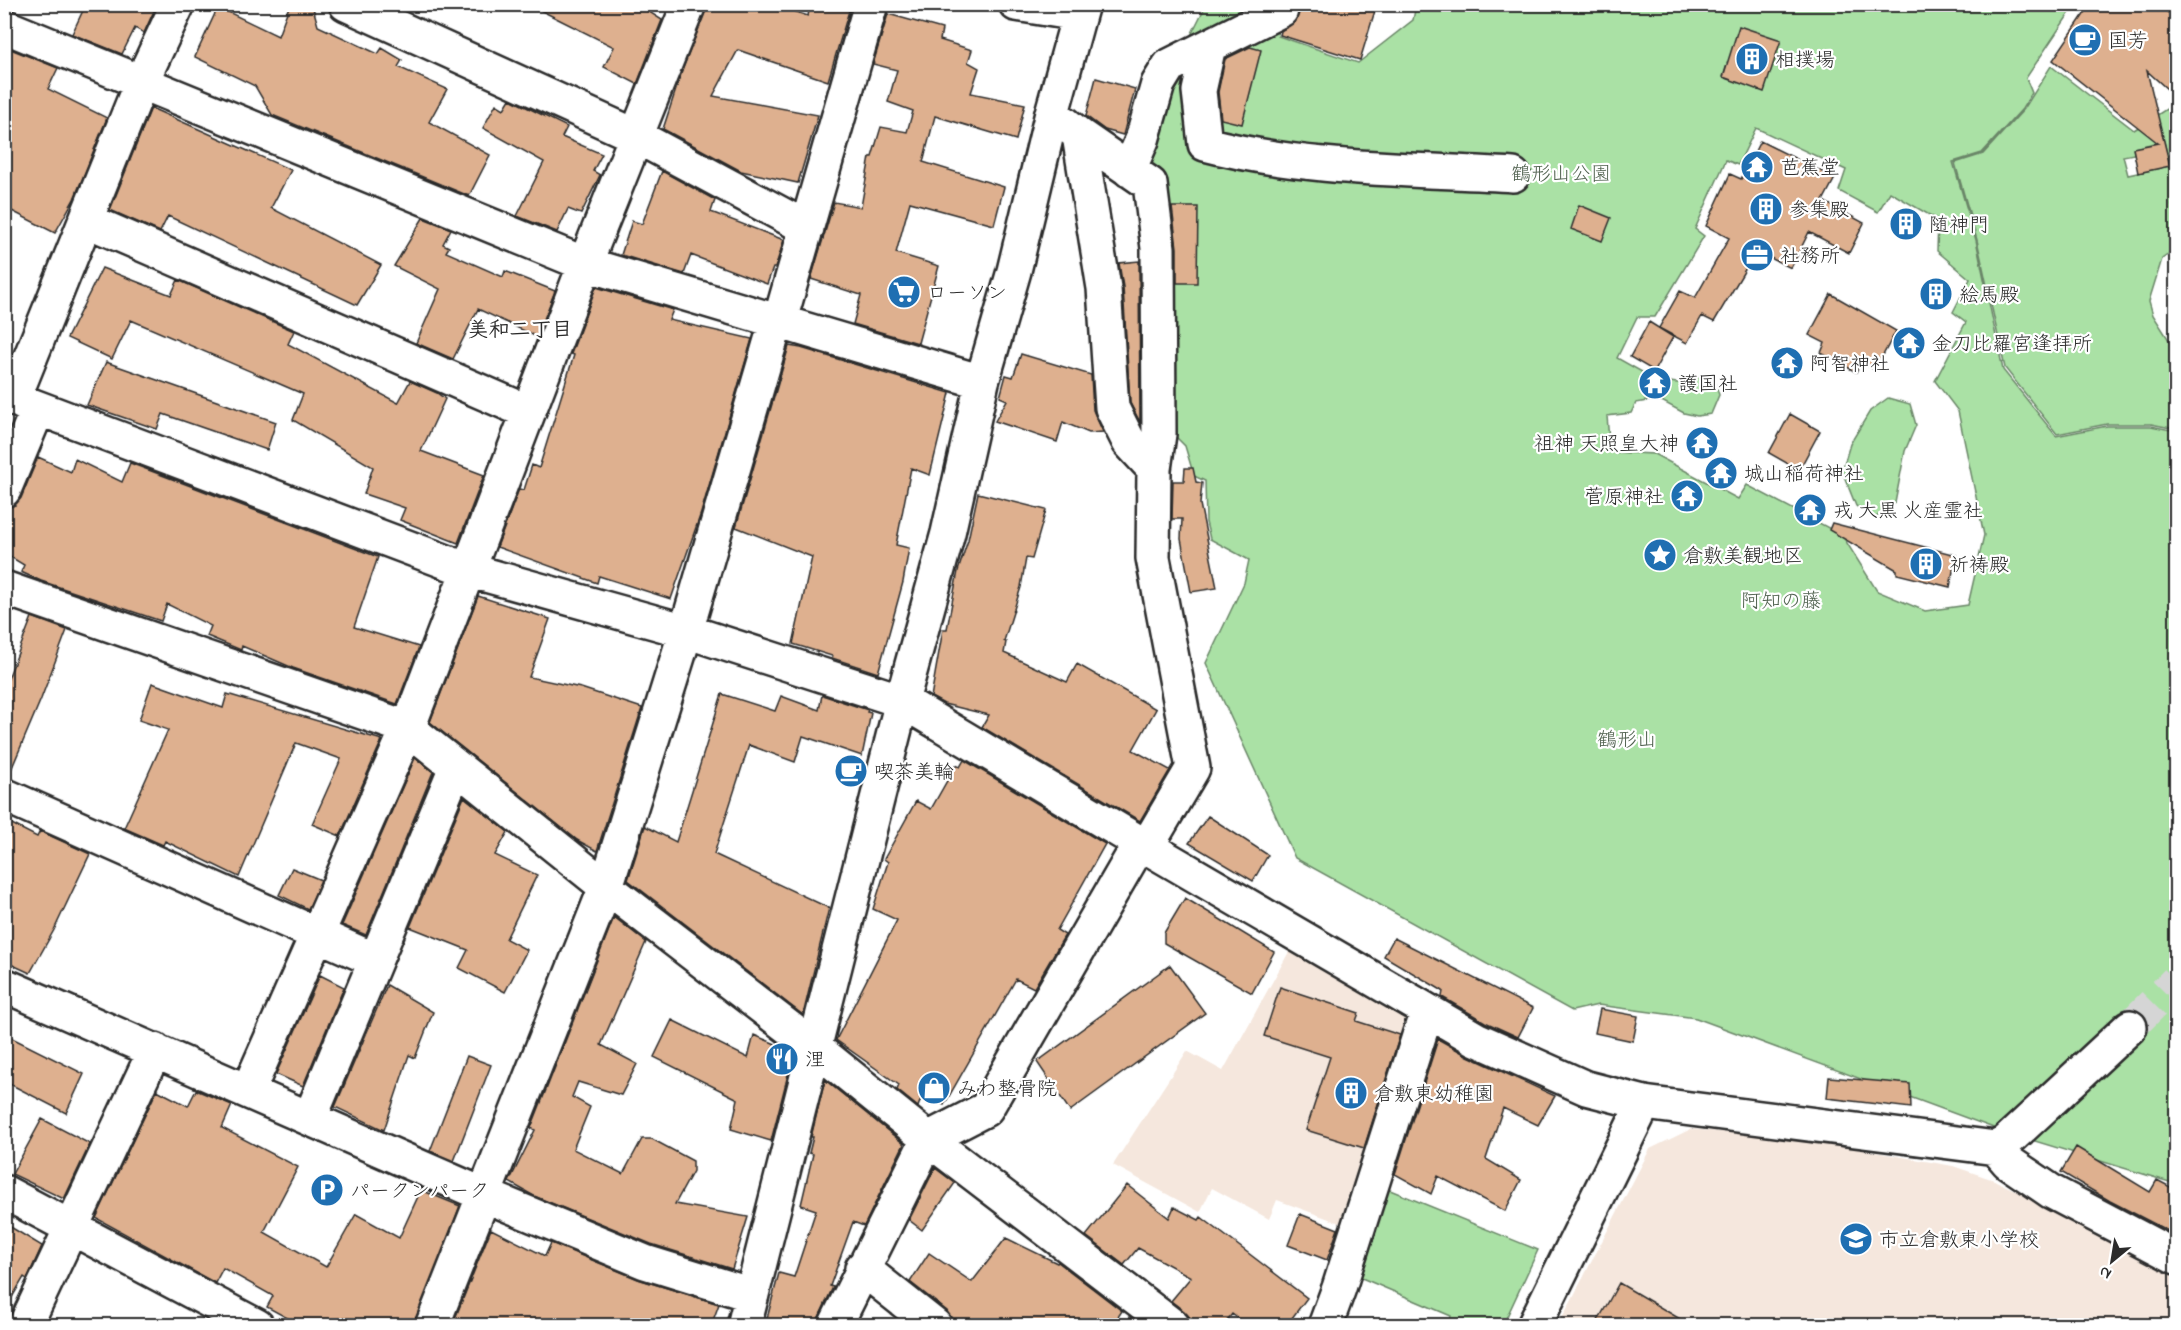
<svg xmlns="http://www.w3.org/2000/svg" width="2181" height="1330" viewBox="0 0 2181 1330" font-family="'Indie Flower','Klee One',sans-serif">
	<rect width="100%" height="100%" fill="#fff"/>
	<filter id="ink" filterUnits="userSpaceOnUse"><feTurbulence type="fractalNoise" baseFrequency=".0167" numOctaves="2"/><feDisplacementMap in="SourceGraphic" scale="12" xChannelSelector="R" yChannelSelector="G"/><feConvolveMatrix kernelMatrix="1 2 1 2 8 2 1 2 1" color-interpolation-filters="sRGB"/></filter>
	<g filter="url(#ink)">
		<!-- built -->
		<path fill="#f5e7dd" d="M1290,950L1416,1023L1351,1227L1277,1200L1269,1219L1212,1188L1200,1212L1113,1165L1187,1051L1223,1071Z
			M1691,1129L1813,1141L1953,1166L1994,1180L2043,1204L2176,1275V1325L1558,1326L1650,1149Z"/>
		<!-- green -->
		<path fill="#aae1a5" stroke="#6a8668" stroke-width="1.5" fill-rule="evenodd" d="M1206,5H1279L1275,18L1278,36L1358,63L1413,20L1416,5H2075L2026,78L2032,93L2022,109L1982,153L1953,162L1976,240L2003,370L2056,436L2107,426H2151L2176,431V1184L1999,1130L1696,1018L1598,1005L1572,1011L1295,858L1206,663L1244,583L1249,560L1210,539L1206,522L1205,481L1194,476L1185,446L1174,435L1137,166L1153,111ZM1756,128L1846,170L1839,191L1878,212L1890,192L1938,220L1937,251L1970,279L1953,312L1966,322L1935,381L1958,411L1984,535L1968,605L1925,611L1877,591L1842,535L1747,485L1738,499L1654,454L1610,452L1607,416L1631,413L1636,403L1658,399L1684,413L1697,416L1711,414L1719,395L1715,382L1691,375L1677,383L1656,380L1617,358L1637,317H1655L1704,236L1695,229L1726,160L1738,165Z
			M2051,66L2134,130L2171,106L2176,113V202L2172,205L2176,214V249L2162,259L2149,301L2153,315L2176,351V429L2151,424H2107L2057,434L2005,368L1977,240L1955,163L1983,154L2024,109ZM2164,141L2170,166L2128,175L2123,156L2134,154L2133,148Z
			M1888,398L1910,404L1916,425L1905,451L1895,503L1875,518L1856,506L1842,471L1850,444L1870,411Z
			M1385,1188L1538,1250L1503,1325H1448L1451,1316L1357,1276Z"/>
		<!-- building -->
		<path fill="#deb08f" stroke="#2b2b2b" stroke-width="1.5" d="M86,4H157L144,33L135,28L122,54L72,34Z
			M290,4H312L318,26L378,54L382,48L402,60L398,67L447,89L429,122L490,155L469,196L272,115L255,86L195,57L218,7L278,36Z
			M528,4H637L662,20L637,84L604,67L614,47Z
			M708,4H771L808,16L810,4H851L828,81L738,50L713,96L818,115L798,183L741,171L663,129L683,68Z
			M1300,4H1377L1360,60L1280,35L1281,31L1296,21Z
			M2091,4H2155L2176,18V97L2147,71L2170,166L2138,173L2133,148L2158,143L2053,60Z
			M888,14L942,29L940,40L972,50L968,62L979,68L971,93L1025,104L1016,140L935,116L923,162L1004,187L994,225L910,202L896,253L939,266L918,343L853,324L861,295L811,279L834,202L861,207L870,157H872L881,127L907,132L913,111L888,102L897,70L873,64Z
			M1739,26L1781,40L1764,92L1723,77Z
			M1250,47L1261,50L1242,124L1221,119L1218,92L1225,59Z
			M8,48L58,68L48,89L107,118L74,199L55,233L4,207V55Z
			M1096,78L1135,89L1123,135L1105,130L1086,116Z
			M510,99L567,127L562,137L602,154L593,171L600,175L581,214L568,209L557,232L517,216L544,162L483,128L496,104L504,109Z
			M151,108L291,170L271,208L381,265L357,305L168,216L160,232L110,210Z
			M1760,141L1835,178L1823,201L1864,223L1849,253L1809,232L1791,268L1756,251L1714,322L1702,316L1687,343L1659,328L1680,291L1695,298L1729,238L1706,226L1730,174L1741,179Z
			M662,171L715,200L711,212L784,240L775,268H773L767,284L691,255L684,274L621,255L632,221L642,224Z
			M1579,205L1611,218L1602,241L1571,229Z
			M1172,207H1198L1197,283H1177V248Z
			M423,218L451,229L443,244L449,247L446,252L503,277L505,271L555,291L537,337L478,309L453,359L416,343L440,289L394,266Z
			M1139,261L1140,422L1130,403L1123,287L1119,263Z
			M102,268L171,295L178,280L294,331L288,344L398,403L410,381L437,393L445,399L421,451L484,475L458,543L400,520L405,508L364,494L373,467L293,420L303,394L131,320L112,359L67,338Z
			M596,287L673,310L669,320L752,339L701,513L671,599L599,576L597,583L497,547L519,489L524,490L532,465L539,468L574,355L571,354Z
			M1831,294L1896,331L1875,370L1861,362L1856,372L1821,353L1825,343L1809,335Z
			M1649,322L1673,337L1654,371L1630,357Z
			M789,346L801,348L950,393L930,475L911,468L896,545L909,548L903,582L878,673L832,658V656L793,644L812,557L736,527Z
			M1021,354L1091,375L1093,410L1103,432L1089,433L1063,422L1057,442L995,421L1007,400L1000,397L1006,375L1013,377Z
			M106,362L276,422L267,450L163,414L157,429L87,405Z
			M1790,414L1820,431L1799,470L1769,453Z
			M38,457L71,472L75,459L122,482L130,463L378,557L354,627L419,647L397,704L293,668L242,646L241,650L207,636L211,626L167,604L161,621L41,581L21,572L24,565L4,553V508L15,505L21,498Z
			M1185,468H1193L1196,482L1202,483L1200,504L1217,588L1191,592L1181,539L1182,519H1172L1173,481H1184Z
			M978,493L1046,510L1032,559L1026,558L1021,587L1004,641L1006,642L1004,653L1067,682L1077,664L1156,709L1133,750L1170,770L1140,821L982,727L989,715L944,704L931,697L943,629H947L958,571L968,540Z
			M1832,523L1956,555L1950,587L1897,574V570L1829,530Z
			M478,596L550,619L529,677L581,688L642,708L597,851L577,840L430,722Z
			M32,617L67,630L41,699L8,777H4V689Z
			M152,683L223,708L227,694L382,740L340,836L312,824L341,759L296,743L239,877L165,841L163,845L124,828L168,730L139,720Z
			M722,694L775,711L781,696L819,710L822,695L868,710L867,712L871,713L862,756L803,736L795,762L749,745L714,854L829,908L803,1015L628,880L645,826L676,842Z
			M415,758L433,772L366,935L342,925Z
			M964,760L1105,844L1057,930L1065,935L1034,988L1016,979L944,1105L923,1093L918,1107L897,1090L899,1085L836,1040L897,920L873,909L888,862L884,859L916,801L931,809L956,765L960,767Z
			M464,797L508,832L495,855L537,875L506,939L527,950L505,992L459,968L468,950L410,927Z
			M1208,816L1268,855L1253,881L1189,843Z
			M4,820L37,837L40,831L90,854L54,930L30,973L4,961Z
			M292,868L321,880L308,909L279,895Z
			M1185,898L1274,952L1252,993L1164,943V933Z
			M614,917L646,942L601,1045L637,1064L621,1095L578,1082L572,1097L590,1107L573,1149L623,1174L642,1139H652L693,1161V1171L675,1204L748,1217L732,1269L651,1244L534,1196L509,1182L535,1130L531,1128Z
			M1394,938L1533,1008L1518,1037L1485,1022L1442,997L1443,991L1384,956Z
			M1170,965L1205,1013L1070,1111L1037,1062Z
			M320,975L344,987L303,1086L276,1074Z
			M387,985L433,1012L415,1058L409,1055L384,1130L335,1107Z
			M1280,987L1359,1013L1356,1021L1400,1035L1364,1148L1306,1130L1330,1057L1264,1036Z
			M1600,1009L1638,1016L1633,1041L1595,1033Z
			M672,1020L748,1058L754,1035L785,1048L793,1055L771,1141L731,1129L738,1099L654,1057Z
			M4,1034L84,1074L66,1113L4,1081Z
			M1438,1039L1468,1056L1555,1096L1538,1125L1503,1108L1486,1159L1521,1180L1505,1211L1438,1176L1431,1194L1395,1174Z
			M467,1056L491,1065L454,1161L430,1151Z
			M1829,1077L1910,1084L1911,1108L1827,1098Z
			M825,1080L904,1144L864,1226L853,1222L830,1286L833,1287L815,1326H765L779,1273L794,1277L816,1210L801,1205L813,1154L809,1153L813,1137H811Z
			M157,1090L188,1106L196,1090L232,1105L222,1128L298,1167L264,1232L326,1267L356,1214L399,1238L421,1190L460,1206L414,1326H302L267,1307L273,1296L223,1268L215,1283L96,1218Z
			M42,1119L90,1144L64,1199L12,1174Z
			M2076,1147L2150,1192L2157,1180L2176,1190V1235L2110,1201L2061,1172Z
			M935,1168L955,1183L922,1230L909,1220Z
			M1127,1185L1169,1218L1174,1207L1199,1220L1201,1217L1307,1298L1286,1326H1248L1232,1314L1223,1326H1198L1184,1311L1171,1301L1191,1277L1138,1248L1124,1265L1086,1236Z
			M1300,1214L1338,1229L1327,1260L1288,1245Z
			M4,1223L42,1246L27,1279L24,1277L4,1311Z
			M491,1229L545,1256L551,1243L638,1279L719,1304L711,1326H452Z
			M1006,1238L1057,1263L1058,1262L1122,1311L1112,1326H954L947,1311L910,1282L929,1253L972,1282Z
			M1619,1283L1692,1326H1595Z"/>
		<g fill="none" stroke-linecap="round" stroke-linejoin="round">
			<!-- minor-tunnel -->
			<path stroke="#d5d5d5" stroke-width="33" stroke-dasharray="33 16" stroke-linecap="butt" d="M2130,1027L2176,981"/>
			<!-- minor casing -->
			<g stroke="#2b2b2b" stroke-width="38">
				<path id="minor" d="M346,4L636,136L807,228
					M1016,4L1078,14
					M4,26L585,264L982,382
					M1209,46L1199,91L1205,144C1304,170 1411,169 1513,175
					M1052,113L1079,135L1104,288L1112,408L1129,442L1154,469L1153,558L1193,768L1147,846
					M1079,135L1150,184L1158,248L1159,434L1154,469
					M1129,170L1142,140L1158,84L1169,66L1281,10L1282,4
					M86,220L528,412
					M4,395L468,570L686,631L902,701L1140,843L1476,1039L1586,1088L1644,1103L1996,1148L2005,1143L2130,1027
					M14,398L141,83L178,4
					M4,490L37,411L16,399
					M4,588L408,728L606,887L814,1047L928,1139L1173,1326
					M4,795L375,960
					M4,985L484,1195L645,1262L752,1295
					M248,1091L408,728L585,264L689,4
					M310,1118L456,767
					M1996,1148L2008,1162L2052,1192L2176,1257
					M4,1192L257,1326
					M862,1268L935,1326
					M25,1326L155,1050
					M432,1326L606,887L686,631L773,333L780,320L871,4
					M744,1326L902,701L948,533L982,382L1014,271L1052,113L1082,4
					M835,1326L928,1139L986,1109L1140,843
					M1325,1326L1339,1288L1427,1011"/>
			</g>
			<!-- tertiary casing -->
			<g stroke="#2b2b2b" stroke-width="38">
				<path id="tertiary" d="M1534,1326L1644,1103"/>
			</g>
			<!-- minor -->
			<use href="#minor" stroke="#fff" stroke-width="33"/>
			<!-- tertiary -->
			<use href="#tertiary" stroke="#fff" stroke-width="33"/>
		</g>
	</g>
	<!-- icons -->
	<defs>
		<g id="cafe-disc" transform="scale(1.725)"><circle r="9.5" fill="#1f6fb2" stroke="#fff"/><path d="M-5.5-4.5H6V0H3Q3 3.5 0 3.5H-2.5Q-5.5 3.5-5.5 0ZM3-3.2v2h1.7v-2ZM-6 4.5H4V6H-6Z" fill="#fff"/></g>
		<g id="building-disc" transform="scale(1.725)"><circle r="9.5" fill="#1f6fb2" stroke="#fff"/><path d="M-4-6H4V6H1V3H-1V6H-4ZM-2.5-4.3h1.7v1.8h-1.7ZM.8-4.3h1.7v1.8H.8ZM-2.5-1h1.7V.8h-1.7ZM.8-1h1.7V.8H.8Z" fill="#fff"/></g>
		<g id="temple-disc" transform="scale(1.725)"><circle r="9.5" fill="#1f6fb2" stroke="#fff"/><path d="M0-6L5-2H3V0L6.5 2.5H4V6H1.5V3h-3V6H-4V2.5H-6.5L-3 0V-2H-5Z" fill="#fff"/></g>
		<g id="office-disc" transform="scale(1.725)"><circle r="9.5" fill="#1f6fb2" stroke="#fff"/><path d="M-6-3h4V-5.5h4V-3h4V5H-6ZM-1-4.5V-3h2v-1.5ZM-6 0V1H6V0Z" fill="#fff"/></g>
		<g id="supermarket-disc" transform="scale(1.725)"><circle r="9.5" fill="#1f6fb2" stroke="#fff"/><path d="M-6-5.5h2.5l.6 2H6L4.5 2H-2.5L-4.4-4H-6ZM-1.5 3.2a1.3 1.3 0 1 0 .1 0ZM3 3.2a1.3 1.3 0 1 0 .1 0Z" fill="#fff"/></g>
		<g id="sight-disc" transform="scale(1.725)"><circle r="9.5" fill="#1f6fb2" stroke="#fff"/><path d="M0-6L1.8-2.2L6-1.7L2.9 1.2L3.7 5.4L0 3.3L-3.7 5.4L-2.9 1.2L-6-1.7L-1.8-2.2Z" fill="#fff"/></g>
		<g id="restaurant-disc" transform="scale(1.725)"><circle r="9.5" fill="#1f6fb2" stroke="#fff"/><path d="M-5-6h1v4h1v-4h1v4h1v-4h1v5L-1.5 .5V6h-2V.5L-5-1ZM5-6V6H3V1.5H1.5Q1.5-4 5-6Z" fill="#fff"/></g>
		<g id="shop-disc" transform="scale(1.725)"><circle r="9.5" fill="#1f6fb2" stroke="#fff"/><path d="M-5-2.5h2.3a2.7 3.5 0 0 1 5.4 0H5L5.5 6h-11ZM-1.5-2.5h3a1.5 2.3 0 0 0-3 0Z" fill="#fff"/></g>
		<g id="parking-disc" transform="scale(1.725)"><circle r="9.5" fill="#1f6fb2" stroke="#fff"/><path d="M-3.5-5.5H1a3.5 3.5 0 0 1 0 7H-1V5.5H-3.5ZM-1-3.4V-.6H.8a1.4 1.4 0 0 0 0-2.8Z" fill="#fff"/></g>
		<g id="school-disc" transform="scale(1.725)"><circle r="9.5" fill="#1f6fb2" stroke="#fff"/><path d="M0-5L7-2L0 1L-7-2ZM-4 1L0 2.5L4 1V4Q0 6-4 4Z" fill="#fff"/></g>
	</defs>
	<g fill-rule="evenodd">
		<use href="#cafe-disc" x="2085" y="40"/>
		<use href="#building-disc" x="1752" y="59"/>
		<use href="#temple-disc" x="1757" y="167"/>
		<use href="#building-disc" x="1766" y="209"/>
		<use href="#building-disc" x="1906" y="224"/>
		<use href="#office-disc" x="1757" y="255"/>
		<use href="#supermarket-disc" x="904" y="292"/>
		<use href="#building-disc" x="1936" y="294"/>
		<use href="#temple-disc" x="1909" y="343"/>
		<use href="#temple-disc" x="1787" y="363"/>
		<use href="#temple-disc" x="1655" y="383"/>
		<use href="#temple-disc" x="1702" y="443"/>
		<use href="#temple-disc" x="1721" y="473"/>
		<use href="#temple-disc" x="1687" y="496"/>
		<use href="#temple-disc" x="1810" y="510"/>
		<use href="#sight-disc" x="1660" y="555"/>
		<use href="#building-disc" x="1926" y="564"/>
		<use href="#cafe-disc" x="851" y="771"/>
		<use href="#restaurant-disc" x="782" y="1059"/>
		<use href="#shop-disc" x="934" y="1088"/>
		<use href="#building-disc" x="1351" y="1093"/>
		<use href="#parking-disc" x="327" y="1190"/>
		<use href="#school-disc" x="1856" y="1239"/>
	</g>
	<g text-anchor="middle" stroke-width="4.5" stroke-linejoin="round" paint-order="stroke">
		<!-- poi labels -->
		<g font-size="20" fill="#2b2b2b" stroke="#fff" text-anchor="start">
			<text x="2108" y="47">国芳</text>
			<text x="1775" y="66">相撲場</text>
			<text x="1780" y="174">芭蕉堂</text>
			<text x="1789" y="216">参集殿</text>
			<text x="1929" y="231">随神門</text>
			<text x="1780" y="262">社務所</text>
			<text x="927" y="299">ローソン</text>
			<text x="1959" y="301">絵馬殿</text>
			<text x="1932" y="350">金刀比羅宮逢拝所</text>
			<text x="1810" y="370">阿智神社</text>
			<text x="1678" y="390">護国社</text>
			<text x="1679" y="450" text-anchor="end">祖神 天照皇大神</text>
			<text x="1744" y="480">城山稲荷神社</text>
			<text x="1664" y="503" text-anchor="end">菅原神社</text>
			<text x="1833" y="517">戎 大黒 火産霊社</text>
			<text x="1683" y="562">倉敷美観地区</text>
			<text x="1949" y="571">祈祷殿</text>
			<text x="874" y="778">喫茶美輪</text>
			<text x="805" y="1066">浬</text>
			<text x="957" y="1095">みわ整骨院</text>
			<text x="1374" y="1100">倉敷東幼稚園</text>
			<text x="350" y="1197">パークンパーク</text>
			<text x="1879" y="1246">市立倉敷東小学校</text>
		</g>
		<!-- park labels -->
		<g font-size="20" fill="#516250" stroke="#fff">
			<text x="1561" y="180">鶴形山公園</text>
			<text x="1781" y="607">阿知の藤</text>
			<text x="1627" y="746">鶴形山</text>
		</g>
		<!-- neighbourhood labels -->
		<g font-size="21" font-weight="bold" fill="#2b2b2b" stroke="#fff">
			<text x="520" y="336">美和二丁目</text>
		</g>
	</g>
	<!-- margin -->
	<rect width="2181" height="1330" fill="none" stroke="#fff" stroke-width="24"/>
	<rect x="12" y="12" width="2157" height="1306" fill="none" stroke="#2b2b2b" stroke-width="2" filter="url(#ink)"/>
	<!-- north arrow -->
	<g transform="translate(2112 1261) rotate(210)" stroke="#ffffff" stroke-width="4.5" paint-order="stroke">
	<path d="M0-4.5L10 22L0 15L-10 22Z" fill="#2b2b2b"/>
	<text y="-9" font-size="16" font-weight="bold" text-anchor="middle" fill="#2b2b2b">N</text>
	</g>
</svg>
